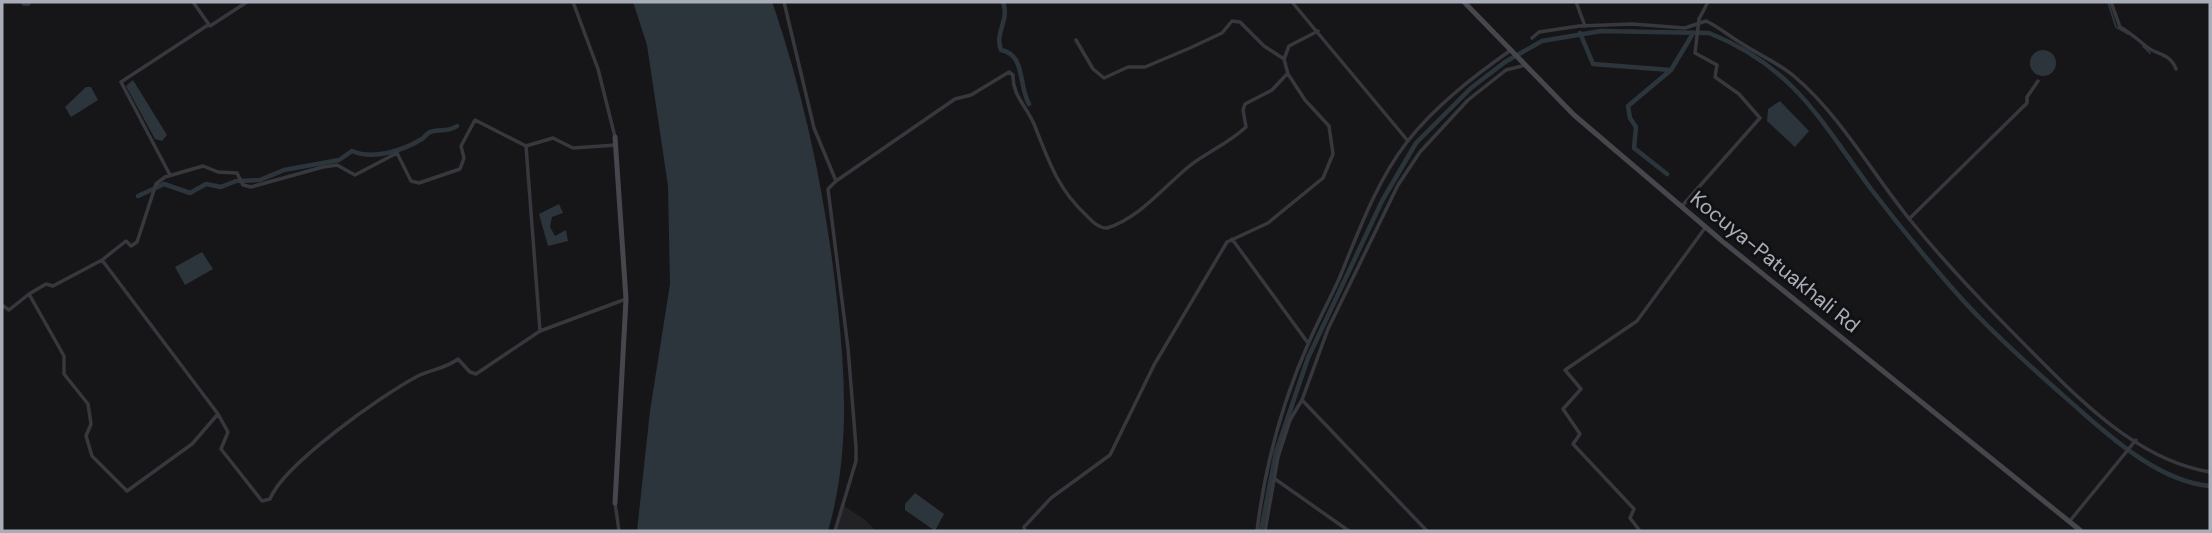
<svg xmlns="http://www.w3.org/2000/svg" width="2212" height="533" viewBox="0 0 2212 533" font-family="'DM Sans',sans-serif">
	<rect width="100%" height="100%" fill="#161618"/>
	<!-- built -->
	<path fill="#222225" d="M844,506L864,519L876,531H837Z"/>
	<!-- water -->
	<path fill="#2c353c" d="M633,2H772L774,7C807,106 827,204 838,309C846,382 849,460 828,531H637L650,411L670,284L668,186L647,45Z
		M2030 63a13 13 0 1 1 26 0a13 13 0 1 1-26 0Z
		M133,80L167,135L162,141L155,139L126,86Z
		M86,87H91L98,100L71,117L65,107Z
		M1780,101L1809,131L1795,147L1767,121L1768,109Z
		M559,204L563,213L552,217L550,227L555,236L566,230L568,241L548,246L539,214Z
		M202,252L213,269L185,285L175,267Z
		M915,493L944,514L935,531L905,510V504Z"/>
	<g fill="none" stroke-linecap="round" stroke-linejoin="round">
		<!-- stream -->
		<path stroke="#2c353c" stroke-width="2" d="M2108,2L2116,27L2128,34
			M2143,46L2150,53"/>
		<!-- canal -->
		<path stroke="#2c353c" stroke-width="4.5" d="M1003,2C1010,20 994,33 1001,50C1026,55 1018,85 1029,104
			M1580,33L1593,64L1670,70
			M1667,174L1634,148L1636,127L1630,118L1628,106L1671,70L1692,35
			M138,196L164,184L190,193L206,184L221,187L236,181L260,180L284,170L339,160L352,151C373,160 402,151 422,139C425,137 427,133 430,132C440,128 447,133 457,126
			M1261,531L1276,452L1308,358L1382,201L1416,143L1471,88L1505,62L1542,41L1601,31L1709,33C1794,67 1820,120 1871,189C1897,223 1924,256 1952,288C1991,333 2038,373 2083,413C2117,443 2163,482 2210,486"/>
		<!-- river -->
		<path stroke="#2c353c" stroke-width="8" d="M25,2H27"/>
		<!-- street -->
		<path stroke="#37383d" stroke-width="3.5" d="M193,2L210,26L247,2
			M573,2L598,69L615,137
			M784,2L814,128L836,181L828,189L848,348L856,447V461L835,531
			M1292,2L1408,141
			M1576,2L1585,26
			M2111,2L2120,27C2131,33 2137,39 2147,47C2157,55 2170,53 2176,69
			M1532,38L1539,32L1579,26L1632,24L1685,28L1706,21C1719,27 1729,36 1741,43C1759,55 1779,63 1795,77C1840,115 1874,176 1911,221C1955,275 2003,323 2052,372C2095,415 2148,462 2210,472
			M1076,40L1093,69L1104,78L1128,67H1145L1190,48L1222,33L1232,21L1240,22L1264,46L1284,59
			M526,146L540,331
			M170,175L121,82L208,25
			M836,181L955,99L971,95L1009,72L1013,75C1012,95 1027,107 1034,124C1048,159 1057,188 1085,214C1092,221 1098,228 1107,228C1139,218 1162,189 1187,168C1205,153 1228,144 1246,127L1243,110L1245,104L1272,90L1287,74
			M1682,206L1760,118L1739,94L1715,77L1717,65L1695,53L1699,19L1708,2
			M1909,219L2027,103V97L2038,81
			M1232,239L1308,343
			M102,260L218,414L228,432L221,449L262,501L270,499C283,465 383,394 418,376C432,369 445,369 458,359L470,372L476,374L540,331L626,299
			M2,305L9,310L29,294
			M1302,400L1427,531
			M218,414L192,444L127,491L92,456L86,436L91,424L88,404L64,374V356L29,294L46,284L53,286L102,260L126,241L131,246L137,242L156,184L165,177L203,166L218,172L237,173L243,185L251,187L323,167L337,165L355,175L397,153L411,181L419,183L460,169L464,158L461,146L475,120L526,146L553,138L573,148L616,145
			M1275,479L1349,531
			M615,503L619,531
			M2069,522L2136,440
			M1025,531L1024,527L1051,498L1110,455L1154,365L1227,242L1268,223L1323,178L1333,154L1329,126L1305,100L1288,74L1284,59L1289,46L1318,31
			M1257,531C1265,466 1282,402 1309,342C1318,321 1329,301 1339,279C1358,233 1376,182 1407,142C1435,106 1474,76 1511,50
			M1265,531L1278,457L1290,420L1302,400L1328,329L1398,185L1420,152L1468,100L1506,70L1526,65
			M1640,531L1630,518L1634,509L1573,444L1580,434L1563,409L1581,389L1565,370L1637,321L1705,228"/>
		<!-- secondary -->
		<path stroke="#45474d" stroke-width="5" d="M1464,2L1574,115L1722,241L2081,531
			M615,503L626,299L615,137"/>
	</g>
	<g text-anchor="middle" stroke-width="6" stroke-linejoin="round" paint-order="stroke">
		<!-- street labels -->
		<g font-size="21" fill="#a8adb8" stroke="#111113">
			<text transform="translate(1775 262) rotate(39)" y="7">Kocuya-Patuakhali Rd</text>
		</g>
	</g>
	<!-- border -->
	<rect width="2212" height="533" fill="none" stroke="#a8adb8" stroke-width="7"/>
</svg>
